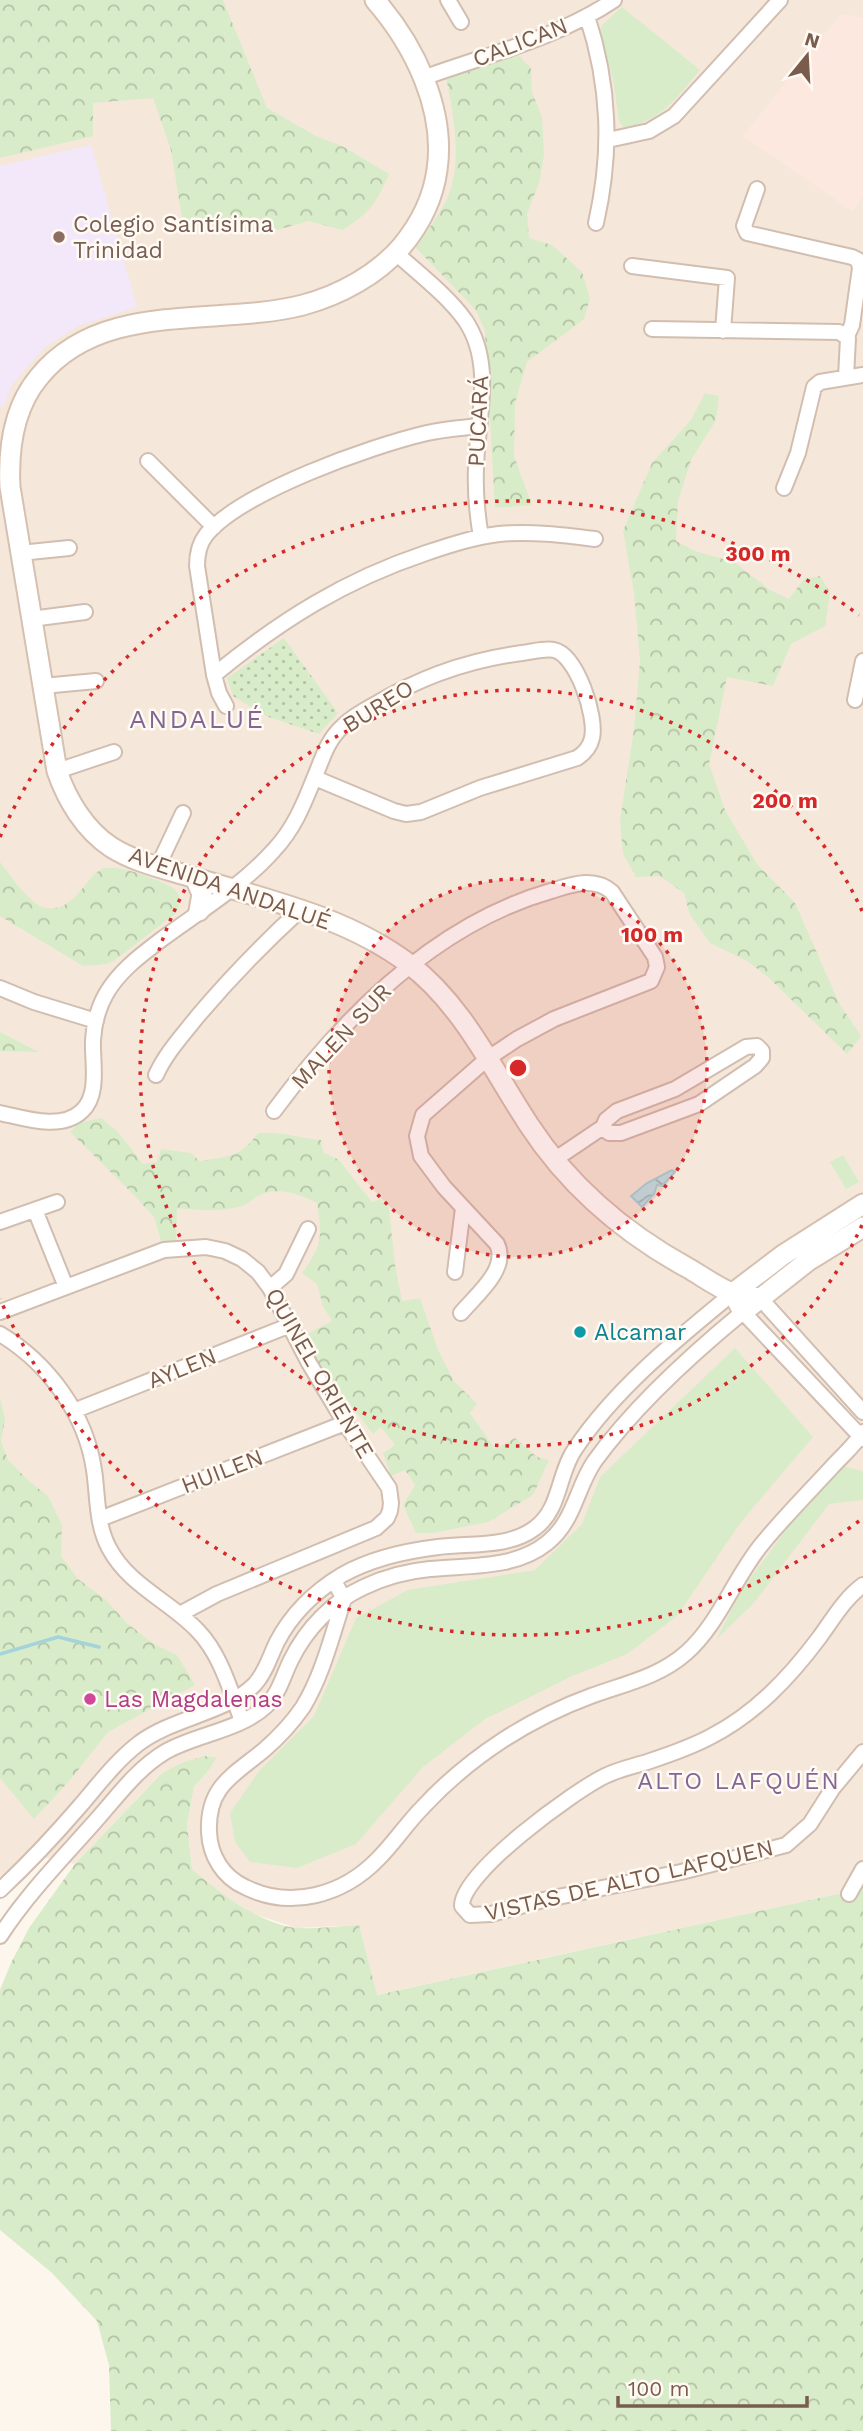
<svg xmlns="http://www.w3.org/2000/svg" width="863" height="2431" viewBox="0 0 863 2431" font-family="'Work Sans',sans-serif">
	<defs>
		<pattern id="forest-crowns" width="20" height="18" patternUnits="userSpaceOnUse" patternTransform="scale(1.75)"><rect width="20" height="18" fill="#d8ecc9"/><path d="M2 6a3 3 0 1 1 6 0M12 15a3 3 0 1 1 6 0" fill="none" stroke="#b4c2a5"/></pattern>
		<pattern id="park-dots" width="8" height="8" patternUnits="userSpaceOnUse" patternTransform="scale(1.75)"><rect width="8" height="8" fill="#d8ecc9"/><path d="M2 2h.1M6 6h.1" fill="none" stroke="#b4c2a5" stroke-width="1.8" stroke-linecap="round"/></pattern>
		<pattern id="water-waves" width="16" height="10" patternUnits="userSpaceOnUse" patternTransform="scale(1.75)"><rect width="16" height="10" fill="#bfe3e8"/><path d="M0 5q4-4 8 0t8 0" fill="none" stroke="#a0bbbe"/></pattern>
	</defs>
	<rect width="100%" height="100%" fill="#fdf6ec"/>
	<!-- residential -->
	<path fill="#f5e8da" d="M0,0H863V1885L860,1889L376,1995L359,1925L297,1928L254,1914L211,1887L192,1869L187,1825L194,1787L209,1770L217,1757L204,1756L161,1774L75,1864L29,1854L0,1883Z"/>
	<!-- commercial -->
	<path fill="#fde8e0" d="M841,14L863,18V195L852,211L743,136Z"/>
	<!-- education -->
	<path fill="#f3e8fa" d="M91,145L137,307L80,325L46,346L12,384L3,408L0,404V166Z"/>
	<!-- grass -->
	<path fill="#d8ecc9" d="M622,7L700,70C678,97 661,121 624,128L619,121L613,79L599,33L602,25Z
		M843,1155L859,1182L846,1189L830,1162Z
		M735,1348L813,1437L741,1522L677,1616L627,1654L570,1677L485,1719L423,1767L356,1844L297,1868L250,1862L235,1842L230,1813L259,1771L314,1716L356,1618L408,1590L535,1570L582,1524L600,1477Z
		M842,1466L863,1471V1500L829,1504L753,1604L716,1640L741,1591L805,1504Z"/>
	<!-- forest -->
	<path fill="url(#forest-crowns)" d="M0,0H223L267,108L316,136L344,147L389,174C376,204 370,213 342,230L309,221L277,230L259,218L205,225L183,224L171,150L153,98L93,103V136L0,158Z
		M515,52L531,68L532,92L542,117L544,155L540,180L527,214L529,238L552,245L582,272L590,298L584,319L527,362L515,403L514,456L532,505L495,508L485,331L476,310L416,248C425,233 438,217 446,201C464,163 453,115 446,76Z
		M705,393L719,396L716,420L691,460L678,501L676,541L695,551L734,562L770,590L789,599L804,579L820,576L830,592L825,626L791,644L773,686L727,677L709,764L725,810L757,864L795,903L839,1003L861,1036L847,1054L769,978L749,962L710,943L690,915L684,893L660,876L636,877L623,854L620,820L634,729L640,660L634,592L623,531L652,463L691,420Z
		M0,862C10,875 30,905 46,908C74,913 85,877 102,869C117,863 156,879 170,886C182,893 181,902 176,913L114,961L106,964L83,966L0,916Z
		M0,1032L39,1052L0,1051Z
		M101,1118L117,1131L143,1164L157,1162L161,1149L191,1153L199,1161C228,1156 240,1158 258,1133C280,1131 300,1138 321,1140L323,1152L339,1160L372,1202L380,1199L389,1209L395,1265L402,1301L420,1298L438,1350L454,1381L477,1404L470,1413L495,1449L515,1438L537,1457L549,1460L533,1495L488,1522L433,1533H416L403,1505L415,1485L405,1470L391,1476L383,1453L395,1445L381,1427L373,1434L309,1350L307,1334L332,1321L323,1306L317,1284L302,1273C323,1245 322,1237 317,1203C299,1194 277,1186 258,1196C251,1200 246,1206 238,1207C218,1212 197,1210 177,1208L176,1243L162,1244L154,1217L133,1194L70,1132L79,1123Z
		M0,1398L5,1419L1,1441L8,1460L30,1482L48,1496L62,1525L61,1556L78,1579L106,1600L128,1624L154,1644L177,1655L195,1685L108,1732L71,1779L34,1819L0,1778Z
		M204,1756L217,1757L209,1770L194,1787L187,1825L192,1869C217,1892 265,1927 300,1928C319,1929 339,1926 359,1925L377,1995L860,1889L863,1885V2431H111L109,2365L97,2321L52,2273L0,2230V1990L11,1963L29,1928L75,1864L161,1774L181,1763Z"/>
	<!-- park -->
	<path fill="url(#park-dots)" d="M284,638L338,713L319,734L266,716L233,696L227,678Z"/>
	<!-- water -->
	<path fill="url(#water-waves)" stroke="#a5d3da" stroke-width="2" d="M672,1170L675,1172L662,1186L657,1185L654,1194L642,1207L631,1196L647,1183Z"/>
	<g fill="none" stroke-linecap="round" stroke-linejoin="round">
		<!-- stream -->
		<path stroke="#a5d3da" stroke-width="3.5" d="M0,1654L58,1637L99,1647"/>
		<!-- street casing -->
		<g stroke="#d1beb0" stroke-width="18">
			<path id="street" d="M448,0L461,22
				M587,16C610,86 612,152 596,223
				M423,78C486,55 558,38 614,0
				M608,140L649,131L674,116L780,0
				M757,189L744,226L747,233L852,257L858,260L860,268L852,325L847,336
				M396,253C419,274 447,295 465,320C495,364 477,419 476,467C475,491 477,514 481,537
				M632,266L727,278L723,331
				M652,329L839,332L848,338L846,377
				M148,461L214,527
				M784,488L798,453L814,387L820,382L863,375
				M20,553L69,548
				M31,619L85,612
				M214,675C281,620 345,580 426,553C450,545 474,537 499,534C531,531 563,535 595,539
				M43,686L96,681
				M855,700L863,661
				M226,706L219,693L214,675L197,566C197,555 199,544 206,535C241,492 371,446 427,433C444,429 462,428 479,426
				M57,771L114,752
				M158,866L183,813
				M0,988L34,1002L96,1021
				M156,1075C166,1053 182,1036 197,1017C229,979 263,944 300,910
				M274,1111C344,1016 435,924 551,891C571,885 594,876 612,892L655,957L657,967L651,981L554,1019L517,1039L487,1059L423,1115L417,1136L421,1156L444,1187L497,1244C509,1269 476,1295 461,1313
				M0,1113C24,1118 61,1131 82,1111C100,1094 92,1062 93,1040C94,1024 98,1008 106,994C119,971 141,955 162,939C200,911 243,885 274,850C293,830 303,806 313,781C322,761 326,741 343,726C352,717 363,711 374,705C420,677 468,660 522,653C532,652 544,648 554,650C577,655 597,717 592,738C590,747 585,753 577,758L480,788L421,812L406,814L394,811L315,778
				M554,1160L603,1127L609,1133H621L699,1104L755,1066L762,1058V1051L757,1046L746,1047L675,1089L617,1111L606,1120L603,1127
				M35,1210L66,1287
				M0,1222L57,1202
				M455,1272L463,1208
				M270,1288L286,1274L308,1229
				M760,1298L863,1412
				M0,1312L164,1250L206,1247L225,1251L242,1259L258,1272L270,1288L309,1363L345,1423L389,1488L391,1503L390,1511L387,1518L376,1528L217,1594L180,1614
				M0,1334C48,1363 86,1414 94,1470C98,1496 96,1524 109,1548C129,1586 170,1601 198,1631C221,1655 230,1690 242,1721
				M76,1410L288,1326
				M100,1519L345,1423
				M334,1581L344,1599C332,1635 323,1674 303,1707C292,1723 279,1737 264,1750C234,1775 207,1786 209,1832C210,1856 223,1877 245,1887C291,1910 343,1895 378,1859C394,1843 407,1823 423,1807C447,1781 474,1759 503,1740C531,1722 561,1707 591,1696C624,1684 659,1677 686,1653C719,1624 734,1578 762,1544C784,1517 809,1492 832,1467C843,1455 855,1445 863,1432
				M863,1585C844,1599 833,1619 819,1638C789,1678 755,1714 710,1737C691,1747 671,1754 650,1761C635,1766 619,1769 605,1776C574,1791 461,1873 462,1906L470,1915L491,1914L543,1900L681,1872L786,1845L810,1824L833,1788L863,1752
				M0,1890C28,1864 55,1835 80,1806C98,1785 116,1761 138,1744C171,1718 227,1713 255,1684C266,1672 270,1656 277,1642C292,1613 314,1592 342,1575C372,1558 405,1551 438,1547C470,1543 509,1548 535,1528C561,1509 558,1473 575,1449C616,1388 677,1339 733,1293
				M849,1894L863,1869
				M0,1936C26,1896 59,1862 91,1826C114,1801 135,1770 165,1752C196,1734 239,1731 266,1706C279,1694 283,1676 291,1660C306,1629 333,1601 364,1587C385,1577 408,1571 430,1569C469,1565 515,1569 547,1543C574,1522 576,1489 594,1462C632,1409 692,1354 743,1312L863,1439"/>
		</g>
		<!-- secondary casing -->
		<g stroke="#d6c0b0" stroke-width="23">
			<path id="secondary" d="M375,0C414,45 446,109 437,170C433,199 421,223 402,246C377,275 340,295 303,305C217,327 102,299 39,377C14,407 8,448 10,487L57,771C67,800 85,830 111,847C136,863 167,869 195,878C268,900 347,917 409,964C462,1004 493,1070 529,1125C569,1186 624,1233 688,1268C702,1276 718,1288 734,1294C742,1296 752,1297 760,1298
				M195,878L202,894L199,911
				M733,1293L743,1312L808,1261L863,1227
				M733,1293L783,1255L863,1204"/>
		</g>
		<!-- street -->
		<use href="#street" stroke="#fff" stroke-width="14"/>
		<!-- secondary -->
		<use href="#secondary" stroke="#fff" stroke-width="19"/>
	</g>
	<!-- distance rings -->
	<circle cx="518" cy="1068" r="189" fill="#d62828" fill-opacity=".12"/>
	<g fill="none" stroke="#d62828" stroke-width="3.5" stroke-dasharray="3.5 7">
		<circle cx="518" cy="1068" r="189"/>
		<path d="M862 1225A378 378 0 1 1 862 911"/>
		<path d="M859 1521A567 567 0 0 1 0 1299M0 837A567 567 0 0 1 859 615"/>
	</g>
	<!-- markers -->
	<circle fill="#8d6e63" stroke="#fffaf3" stroke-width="2.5" cx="59" cy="237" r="7"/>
	<circle fill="#0f9aa8" stroke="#fffaf3" stroke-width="2.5" cx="580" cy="1332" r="7"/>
	<circle fill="#d1479c" stroke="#fffaf3" stroke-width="2.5" cx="90" cy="1699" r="7"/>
	<g text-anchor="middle" stroke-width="5" stroke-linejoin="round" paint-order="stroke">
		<!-- street labels -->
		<g font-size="23" fill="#7a5c4d" stroke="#fffaf3">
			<text transform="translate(520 42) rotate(-21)" y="8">CALICAN</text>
			<text transform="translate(478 421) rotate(-87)" y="8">PUCARÁ</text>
			<text transform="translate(378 706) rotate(-32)" y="8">BUREO</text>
			<text transform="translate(230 888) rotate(19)" y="8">AVENIDA ANDALUÉ</text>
			<text transform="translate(341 1036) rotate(-47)" y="8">MALEN SUR</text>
			<text transform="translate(182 1368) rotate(-22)" y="8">AYLEN</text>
			<text transform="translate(320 1373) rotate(60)" y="8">QUINEL ORIENTE</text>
			<text transform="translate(222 1471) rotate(-21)" y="8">HUILEN</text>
			<text transform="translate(629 1880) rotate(-13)" y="8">VISTAS DE ALTO LAFQUEN</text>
		</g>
		<!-- education labels -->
		<g font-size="23" fill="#785e54" stroke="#fffaf3" text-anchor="start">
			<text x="73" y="232">Colegio Santísima<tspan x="73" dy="26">Trinidad</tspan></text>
		</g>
		<!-- culture labels -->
		<g font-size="23" fill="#0d838f" stroke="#fffaf3" text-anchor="start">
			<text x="594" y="1340">Alcamar</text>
		</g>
		<!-- hotel labels -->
		<g font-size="23" fill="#b23c85" stroke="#fffaf3" text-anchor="start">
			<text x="104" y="1707">Las Magdalenas</text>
		</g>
		<!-- neighbourhood labels -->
		<g font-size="24" letter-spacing="2" fill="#846695" stroke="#fffaf3">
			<text x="739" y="1789">ALTO LAFQUÉN</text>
		</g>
		<!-- quarter labels -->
		<g font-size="26" letter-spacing="2" fill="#846695" stroke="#fffaf3">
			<text x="197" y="728">ANDALUÉ</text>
		</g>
	</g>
	<circle cx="518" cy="1068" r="10" fill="#d62828" stroke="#fffaf3" stroke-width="3.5"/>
	<g font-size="21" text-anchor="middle" font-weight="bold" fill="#d62828" stroke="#fffaf3" stroke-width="5" stroke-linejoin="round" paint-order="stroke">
		<text x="758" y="561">300 m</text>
		<text x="785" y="808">200 m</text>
		<text x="652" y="942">100 m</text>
	</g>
	<!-- north arrow -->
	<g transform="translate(807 56) rotate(18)" stroke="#fffaf3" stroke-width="5" paint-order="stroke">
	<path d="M0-5L12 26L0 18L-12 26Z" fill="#7a5c4d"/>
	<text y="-10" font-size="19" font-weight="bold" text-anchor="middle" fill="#7a5c4d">N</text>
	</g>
	<!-- scale -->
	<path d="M618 2396v10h189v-10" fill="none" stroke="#7a5c4d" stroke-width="3.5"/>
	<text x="628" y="2396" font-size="21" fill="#7a5c4d" stroke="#fffaf3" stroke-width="5" paint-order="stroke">100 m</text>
</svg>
